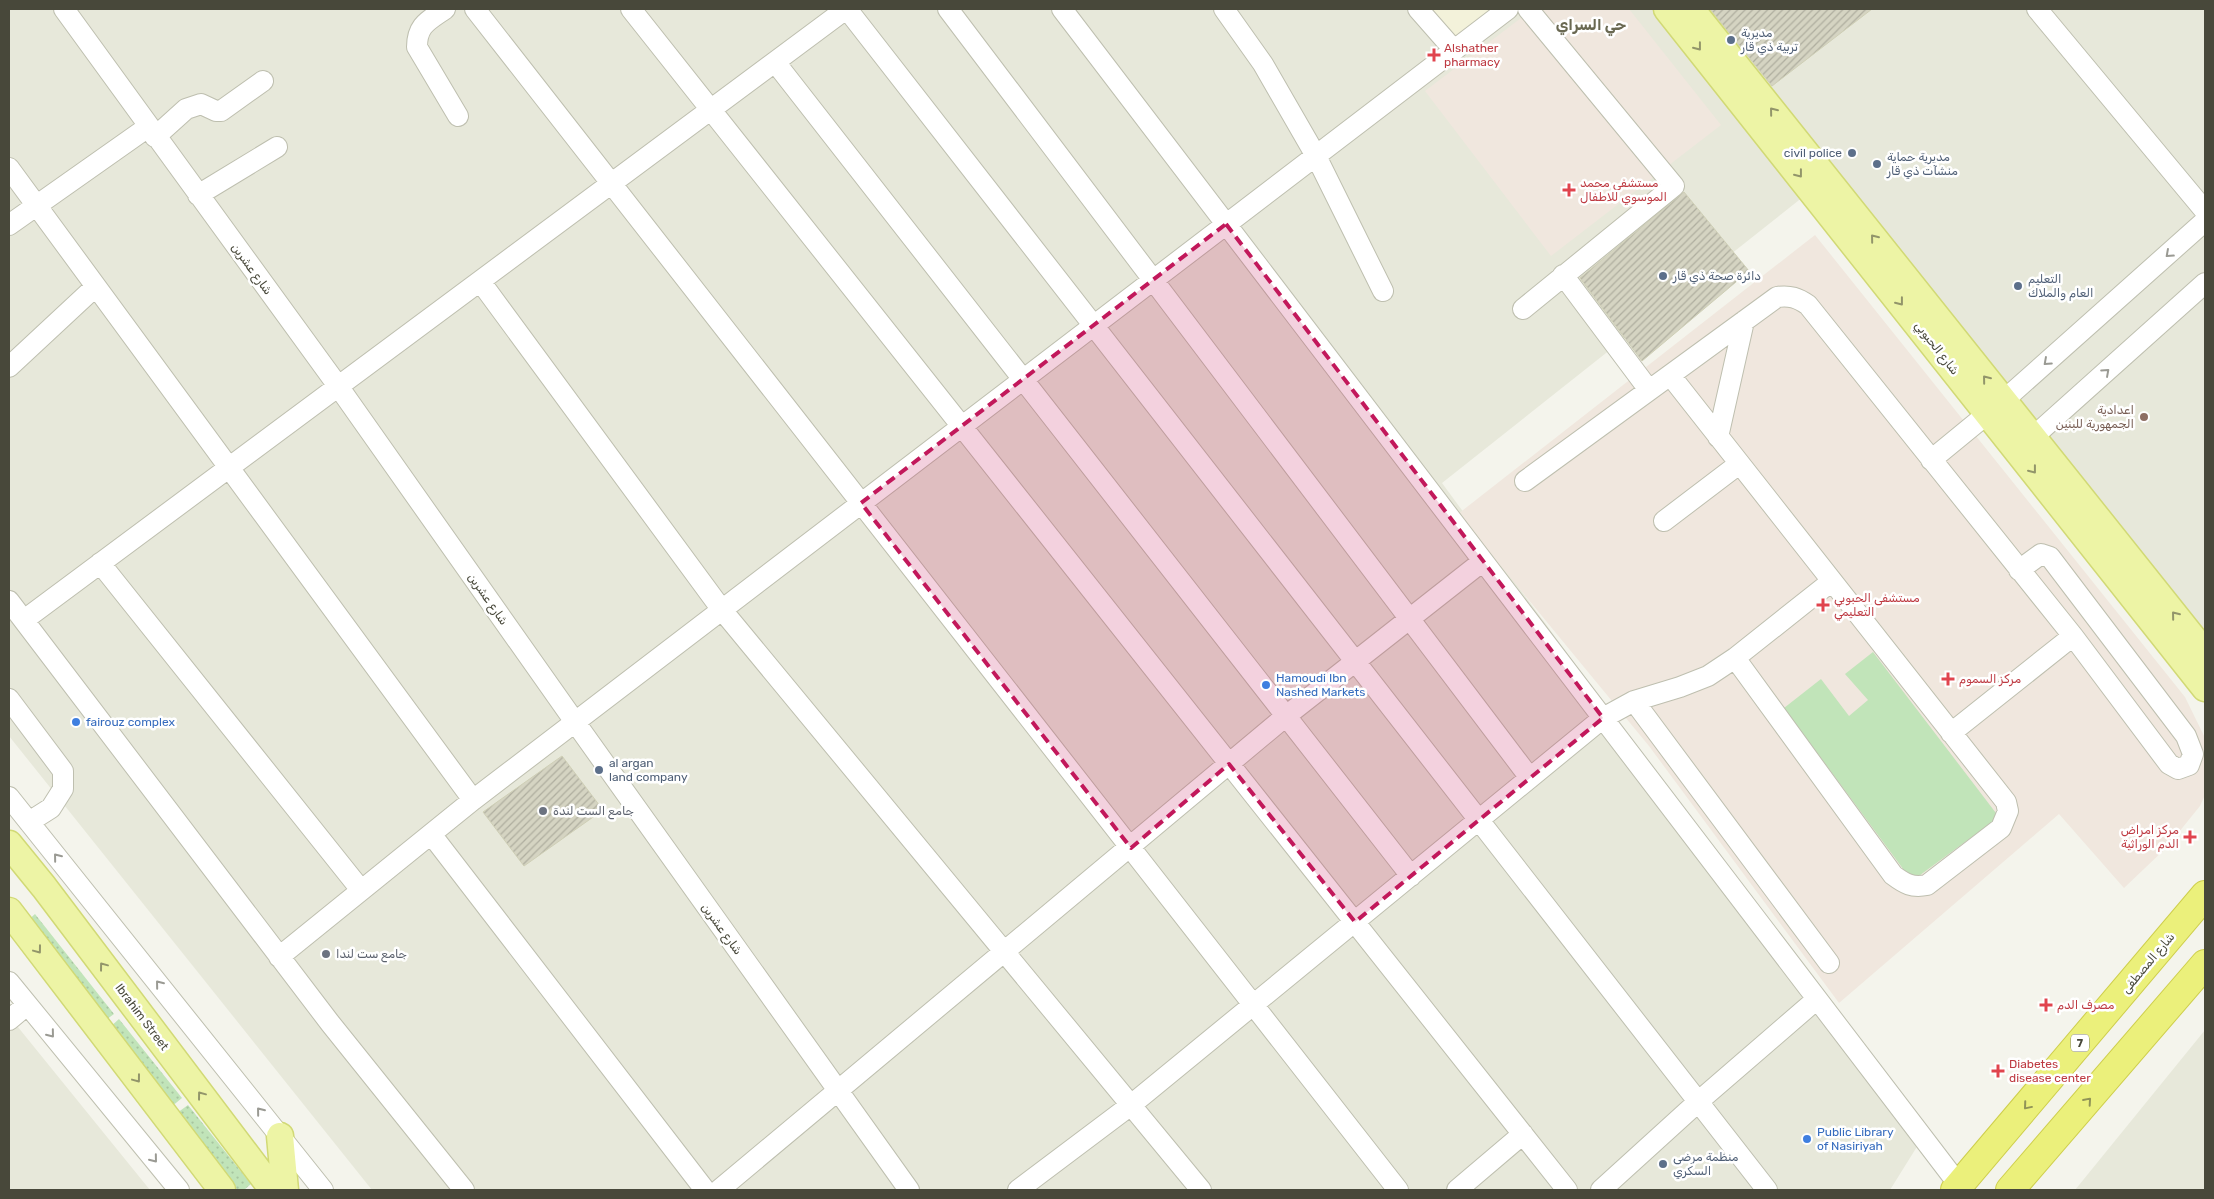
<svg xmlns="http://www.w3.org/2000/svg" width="2214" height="1199" viewBox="0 0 2214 1199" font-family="Rubik,Vazirmatn,sans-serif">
	<defs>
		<pattern id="grass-dots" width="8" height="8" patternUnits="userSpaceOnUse" patternTransform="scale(1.25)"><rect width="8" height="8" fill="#c1e4b9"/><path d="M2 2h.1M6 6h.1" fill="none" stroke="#a7c5a0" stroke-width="1.8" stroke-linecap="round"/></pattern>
		<pattern id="building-hatch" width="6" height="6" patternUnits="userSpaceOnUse" patternTransform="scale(1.25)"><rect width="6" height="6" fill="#d5d4c2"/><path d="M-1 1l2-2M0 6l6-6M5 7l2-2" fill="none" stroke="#afae9f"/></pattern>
	</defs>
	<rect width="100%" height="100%" fill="#f4f4ec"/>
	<!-- residential -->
	<path fill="#e7e8da" d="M9,9H2205V642L1832,174L1442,483L1923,1137L1890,1190H372L9,736Z
		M9,1016L150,1190H9Z
		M2205,1030V1190H2075Z"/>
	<!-- commercial -->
	<path fill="#f3f2da" d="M1415,9H1493L1446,44Z"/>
	<!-- medical -->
	<path fill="#f0e7de" d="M1533,9H1629L1721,125L1551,256L1425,91Z
		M1815,235L2185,697L2205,738V795L2200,806L2166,848L2124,888L2059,814L1839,1003L1649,746L1458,514Z"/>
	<!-- grass -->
	<path fill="url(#grass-dots)" d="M35,914L114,1014L103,1022L25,923Z
		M119,1019L182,1098L171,1107L109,1028Z
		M188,1105L251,1184L244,1190H237L177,1113Z"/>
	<!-- garden -->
	<path fill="#c1e4b9" d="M1873,652L1999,817L1912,881L1784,708L1821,679L1849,716L1868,700L1845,674Z"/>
	<!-- building -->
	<path fill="url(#building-hatch)" stroke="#cfcfb6" d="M1710,9H1872L1772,86Z
		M1684,192L1749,271L1642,361L1580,278Z
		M562,756L603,810L524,866L483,812Z"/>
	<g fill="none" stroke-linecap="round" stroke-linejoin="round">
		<!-- minor casing -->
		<g stroke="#bebfaf" stroke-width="22">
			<path id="minor" d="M64,9L338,386L575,722L909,1190
				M445,9C428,21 417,25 417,47L458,116
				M475,9L1398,1190
				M631,9L1567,1190
				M847,9L1767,1190
				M948,9L1530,778
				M1062,9L1959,1185
				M1224,9L1263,64L1316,156L1383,291
				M1418,9L1454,50
				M2037,9L2205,211
				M775,62L1411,876
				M155,137L186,109L201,104L216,111H221L263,81
				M9,168L473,800
				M198,195L277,147
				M9,225L148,127
				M1563,275L1649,390
				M480,281L722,610L1201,1190
				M1523,309L1674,186L1528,9
				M9,367L95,287
				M1670,375L2006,802L2008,811L2001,828L1927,885C1912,888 1905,884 1893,875L1735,658
				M1718,437L1744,321
				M2023,446L2205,283
				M1931,460L2003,401L2205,221
				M1525,481L1777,297C1790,295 1798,298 1808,305L2073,636L2169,764L2178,769L2189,765L2193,754L2186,736L2050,557L2041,554L2019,570
				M1664,521L1739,464
				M100,563L361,890
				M9,601L330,1023L464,1190
				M24,620L846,9
				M9,699L63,771V789L51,808L29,822
				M1634,701L1829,963
				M1951,733L2073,636
				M9,797L323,1190
				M431,834L705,1190
				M279,957L473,800L1508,9
				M9,982L179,1190
				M9,1020L27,1005
				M719,1190L1286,716L1483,561
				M1018,1190L1131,1105L1603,718L1634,701L1680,687L1708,676L1735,658L1832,581
				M1457,1190L1523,1134
				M1601,1190L1699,1101L1817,999"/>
		</g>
		<!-- major casing -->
		<g stroke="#d1d975" stroke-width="29">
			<path id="major" d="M1667,9L2205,688
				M1691,9L2205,653
				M9,844L44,887L273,1190
				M9,911L222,1190
				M280,1136L285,1190"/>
		</g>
		<!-- highway casing -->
		<g stroke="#cece4c" stroke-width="30">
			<path id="highway" d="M1955,1190L2205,895
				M2010,1190L2205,964"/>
		</g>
		<!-- minor -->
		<use href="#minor" stroke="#fff" stroke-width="20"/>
		<!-- major -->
		<use href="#major" stroke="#edf4a5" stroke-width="26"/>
		<!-- highway -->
		<use href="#highway" stroke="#ebf07b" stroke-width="28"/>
	</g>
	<!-- one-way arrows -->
	<defs><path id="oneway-chevron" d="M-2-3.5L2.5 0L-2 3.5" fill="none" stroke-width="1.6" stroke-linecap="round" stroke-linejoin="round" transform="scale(1.25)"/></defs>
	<g stroke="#92956a">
		<use href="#oneway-chevron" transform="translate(1698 47) rotate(52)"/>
		<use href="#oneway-chevron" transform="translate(1773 111) rotate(-129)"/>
		<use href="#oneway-chevron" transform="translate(1799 174) rotate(52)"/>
		<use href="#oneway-chevron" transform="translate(1874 238) rotate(-129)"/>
		<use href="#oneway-chevron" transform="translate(1900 302) rotate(52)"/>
		<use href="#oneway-chevron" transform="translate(1986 379) rotate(-129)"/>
		<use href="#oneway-chevron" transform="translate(2033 470) rotate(52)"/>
		<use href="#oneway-chevron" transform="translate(2175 615) rotate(-129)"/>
		<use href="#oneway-chevron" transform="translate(38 950) rotate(53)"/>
		<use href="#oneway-chevron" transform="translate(103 966) rotate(-127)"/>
		<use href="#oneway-chevron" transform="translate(137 1079) rotate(53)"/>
		<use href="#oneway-chevron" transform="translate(201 1095) rotate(-127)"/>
	</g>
	<g stroke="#9a9a93">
		<use href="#oneway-chevron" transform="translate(2169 254) rotate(138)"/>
		<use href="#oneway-chevron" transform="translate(2047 362) rotate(138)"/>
		<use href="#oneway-chevron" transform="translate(2106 372) rotate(-42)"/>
		<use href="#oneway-chevron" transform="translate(57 857) rotate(-129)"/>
		<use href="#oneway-chevron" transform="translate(159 984) rotate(-129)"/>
		<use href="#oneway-chevron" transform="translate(51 1034) rotate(51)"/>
		<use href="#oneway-chevron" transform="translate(260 1111) rotate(-129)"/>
		<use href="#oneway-chevron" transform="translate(154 1159) rotate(51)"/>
	</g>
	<g stroke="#919457">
		<use href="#oneway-chevron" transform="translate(2088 1101) rotate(-49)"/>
		<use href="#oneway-chevron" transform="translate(2027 1106) rotate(130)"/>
	</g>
	<!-- marked area -->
	<path fill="#c2185b" fill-opacity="0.2" stroke="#c2185b" stroke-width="4" stroke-dasharray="10 6" stroke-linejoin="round" d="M1226,224L1603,718L1355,922L1229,764L1131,848L861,503Z"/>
	<!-- markers -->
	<g fill="#5c6f8a" stroke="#fff" stroke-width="2">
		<circle cx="1731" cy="40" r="5"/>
		<circle cx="1852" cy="153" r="5"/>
		<circle cx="1877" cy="164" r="5"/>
		<circle cx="1663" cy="276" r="5"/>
		<circle cx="2018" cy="286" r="5"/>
		<circle cx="599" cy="770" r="5"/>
		<circle cx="1663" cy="1164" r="5"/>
	</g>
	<g fill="#e0444e" stroke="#fff" stroke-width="2">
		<path d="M1431.5 47.5h5v5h5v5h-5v5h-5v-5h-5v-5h5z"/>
		<path d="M1566.5 182.5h5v5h5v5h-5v5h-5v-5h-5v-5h5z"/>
		<path d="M1820.5 597.5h5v5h5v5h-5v5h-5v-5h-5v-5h5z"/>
		<path d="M1945.5 671.5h5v5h5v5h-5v5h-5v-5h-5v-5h5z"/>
		<path d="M2187.5 829.5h5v5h5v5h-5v5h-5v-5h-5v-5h5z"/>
		<path d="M2043.5 997.5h5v5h5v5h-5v5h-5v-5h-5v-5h5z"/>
		<path d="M1995.5 1063.5h5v5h5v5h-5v5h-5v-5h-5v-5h5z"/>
	</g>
	<circle fill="#8d6e63" stroke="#fff" stroke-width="2" cx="2144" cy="417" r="5"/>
	<g fill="#3f7fe0" stroke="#fff" stroke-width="2">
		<circle cx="1266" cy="685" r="5"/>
		<circle cx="76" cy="722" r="5"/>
		<circle cx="1807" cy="1139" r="5"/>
	</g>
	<g fill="#6b7280" stroke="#fff" stroke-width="2">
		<circle cx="543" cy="811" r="5"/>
		<circle cx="326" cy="954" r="5"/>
	</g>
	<g text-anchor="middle" stroke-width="5" stroke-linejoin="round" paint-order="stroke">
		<!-- shield labels -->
		<rect fill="#fff" stroke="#7f7f75" stroke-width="1" x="2071" y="1034.5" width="18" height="17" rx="4"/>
		<g font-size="11" font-weight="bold" fill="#48483a">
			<text x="2080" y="1047">7</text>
		</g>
		<!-- service labels -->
		<g font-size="12" fill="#4e5e75" stroke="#fff" text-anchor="start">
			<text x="1741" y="37">مديرية<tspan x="1741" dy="14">تربية ذي قار</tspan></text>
			<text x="1842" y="157" text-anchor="end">civil police</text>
			<text x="1887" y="161">مديرية حماية<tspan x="1887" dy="14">منشآت ذي قار</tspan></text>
			<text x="1673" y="280">دائرة صحة ذي قار</text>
			<text x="2028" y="283">التعليم<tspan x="2028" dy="14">العام والملاك</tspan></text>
			<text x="609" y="767">al argan<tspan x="609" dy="14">land company</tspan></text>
			<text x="1673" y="1161">منظمة مرضى<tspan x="1673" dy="14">السكري</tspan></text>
		</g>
		<!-- health labels -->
		<g font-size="12" fill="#be3a42" stroke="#fff" text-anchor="start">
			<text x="1444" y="52">Alshather<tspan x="1444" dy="14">pharmacy</tspan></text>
			<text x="1580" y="187">مستشفى محمد<tspan x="1580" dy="14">الموسوي للاطفال</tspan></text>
			<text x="1834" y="602">مستشفى الحبوبي<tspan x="1834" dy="14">التعليمي</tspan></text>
			<text x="1959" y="683">مركز السموم</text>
			<text x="2179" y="834" text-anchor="end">مركز امراض<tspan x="2179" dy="14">الدم الوراثية</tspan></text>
			<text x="2057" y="1009">مصرف الدم</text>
			<text x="2009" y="1068">Diabetes<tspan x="2009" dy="14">disease center</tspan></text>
		</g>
		<!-- street labels -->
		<g font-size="12" fill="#48483a" stroke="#fff">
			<text transform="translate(252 269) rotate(54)" y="4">شارع عشرين</text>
			<text transform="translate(1937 348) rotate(52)" y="4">شارع الحبوبي</text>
			<text transform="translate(488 599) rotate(55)" y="4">شارع عشرين</text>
			<text transform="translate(722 929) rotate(54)" y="4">شارع عشرين</text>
			<text transform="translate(2148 963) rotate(-50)" y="4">شارع المصطفى</text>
			<text transform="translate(142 1017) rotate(53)" y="4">Ibrahim Street</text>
		</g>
		<!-- education labels -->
		<g font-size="12" fill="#785e54" stroke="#fff" text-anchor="end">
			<text x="2134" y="414">اعدادية<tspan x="2134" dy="14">الجمهورية للبنين</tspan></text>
		</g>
		<!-- shop labels -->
		<g font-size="12" fill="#366cbe" stroke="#fff" text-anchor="start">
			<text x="1276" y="682">Hamoudi Ibn<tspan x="1276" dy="14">Nashed Markets</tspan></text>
			<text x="86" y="726">fairouz complex</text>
			<text x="1817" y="1136">Public Library<tspan x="1817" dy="14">of Nasiriyah</tspan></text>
		</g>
		<!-- worship labels -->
		<g font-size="12" fill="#5b616d" stroke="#fff" text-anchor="start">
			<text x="553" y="815">جامع الست لندة</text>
			<text x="336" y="958">جامع ست لندا</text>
		</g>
		<!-- quarter labels -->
		<g font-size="15" font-weight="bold" fill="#6a6952" stroke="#fff">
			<text x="1591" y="30">حي السراي</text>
		</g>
	</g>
	<!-- border -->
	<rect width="2214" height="1199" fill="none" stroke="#48483a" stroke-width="20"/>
</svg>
